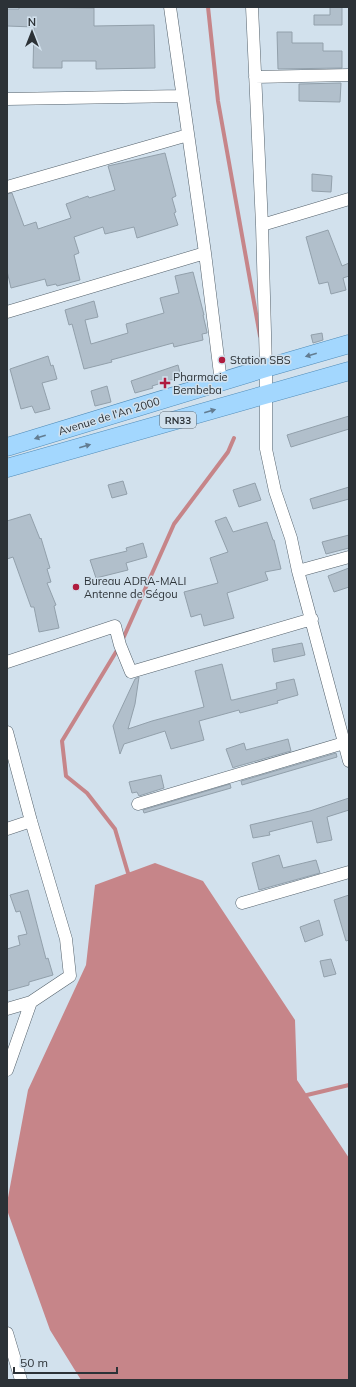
<svg xmlns="http://www.w3.org/2000/svg" width="356" height="1387" viewBox="0 0 356 1387" font-family="Mulish,sans-serif">
	<rect width="100%" height="100%" fill="#d2e1ed"/>
	<!-- water -->
	<path fill="#c68589" d="M155,863L203,881L295,1020L297,1080L349,1158V1380H81L50,1330L7,1210V1203L28,1090L86,965L95,885Z"/>
	<g fill="none" stroke-linecap="round" stroke-linejoin="round">
		<!-- stream -->
		<path stroke="#c68589" stroke-width="4" d="M208,7L218,101L260,336
			M122,641L174,524L228,452L234,438
			M119,647L62,741L66,776L87,793L115,829L128,873
			M307,1095L349,1085"/>
	</g>
	<!-- building -->
	<path fill="#b1bfcb" stroke="#92a0ab" d="M19,7L94,8V26L154,25L155,68L96,69V61H62V68H33L34,27L7,26V9H19Z
		M330,7H342V25H314V15H330Z
		M277,32H292V43H323V51H342V68L278,69Z
		M341,83L340,102L299,101V84Z
		M165,153L176,196L172,198L176,212L174,213L178,225L137,238L134,227L105,234L103,227L74,237L79,253L74,255L80,280L57,286L56,284L47,286L45,279L11,288L7,271V194L12,193L24,226L36,222L38,229L71,218L66,204L88,196L89,198L115,190L108,166Z
		M312,174L332,176L331,192L312,191Z
		M328,230L342,266L349,263V276L343,278L346,290L331,294L328,282L319,284L306,237Z
		M193,272L204,315H203L207,332V333L202,334L203,340L174,347L173,343L111,360L112,362L84,369L72,324L69,325L65,310L94,301L98,317L85,320L91,344L128,333L126,324L164,313L160,298L179,293L175,276Z
		M322,333L323,340L313,343L311,335Z
		M48,356L51,366L53,365L57,379L42,383L50,409L35,413L32,406L21,409L10,369Z
		M178,365L181,377L152,386L153,388L135,393L131,381Z
		M107,386L111,402L95,406L91,391Z
		M349,416V429L291,447L287,435Z
		M123,481L127,494L112,498L108,485Z
		M255,483L261,500L239,507L233,490Z
		M349,487V499L313,509L310,499Z
		M30,514L40,539L41,538L50,568L47,569L51,582L47,583L56,605L54,606L59,628L39,632L34,607H31L13,557L7,559V521Z
		M226,517L233,532L267,522L273,540H274L281,569L265,572L268,580L227,593L234,618L204,626L201,614L191,617L184,592L218,583L210,558L228,552L215,521Z
		M349,535V548L326,554L322,542Z
		M143,543L147,557L126,563L128,570L96,578L90,560L127,551L126,548Z
		M349,568V587L334,592L328,576Z
		M302,643L305,655L274,662L272,649Z
		M222,664L231,700H233L277,689L276,683L294,679L298,695L277,701L278,703L240,713L239,710L199,721L204,740L171,749L165,731L124,744L120,754L113,726L135,679L139,677L135,704L128,729L152,721L204,707L195,671Z
		M288,739L291,751L235,767L233,768L226,749L244,743L246,750Z
		M336,753L337,757L242,785L241,781Z
		M161,775L164,788L139,796L137,792L132,793L129,782Z
		M230,784L231,788L144,813L143,810Z
		M349,798V810L327,817L332,840L317,843L312,821L269,832L270,835L253,838L250,825L310,811Z
		M279,855L283,868L316,860L320,873L259,890L252,863Z
		M28,890L46,959L48,958L53,975L29,982V985L7,991V949L20,945L18,936L27,934L20,911L16,912L10,895Z
		M349,895V940L346,941L334,900Z
		M319,920L323,935L305,942L300,927Z
		M331,959L336,974L324,977L320,961Z"/>
	<g fill="none" stroke-linecap="round" stroke-linejoin="round">
		<!-- minor casing -->
		<g stroke="#55626c" stroke-width="13">
			<path id="minor" d="M170,7L205,253L221,382
				M252,7L262,225L266,368V449L275,491L291,538L298,571L349,761
				M255,77L349,75
				M7,99L182,96
				M7,187L188,135
				M262,225L349,199
				M7,312L205,253
				M298,571L349,557
				M7,662L115,626L120,645L131,672L312,619
				M7,732L31,821L66,939L70,976L31,1002L7,1070
				M138,804L344,743
				M7,829L31,821
				M242,903L349,872
				M7,1009L31,1002
				M7,1333L21,1380"/>
		</g>
		<!-- primary casing -->
		<g stroke="#518cb8" stroke-width="19">
			<path id="primary" d="M7,447L266,368L349,344
				M7,468L349,371"/>
		</g>
		<!-- minor -->
		<use href="#minor" stroke="#fff" stroke-width="12"/>
		<!-- primary -->
		<use href="#primary" stroke="#a3d7fe" stroke-width="18"/>
	</g>
	<!-- one-way arrows -->
	<defs><path id="oneway-solid" d="M-6-.8H1V-3.2L6.5 0L1 3.2V.8H-6Z"/></defs>
	<g fill="#627c91">
		<use href="#oneway-solid" transform="translate(311 355) rotate(164)"/>
		<use href="#oneway-solid" transform="translate(210 411) rotate(-16)"/>
		<use href="#oneway-solid" transform="translate(40 437) rotate(163)"/>
		<use href="#oneway-solid" transform="translate(85 446) rotate(-16)"/>
	</g>
	<!-- markers -->
	<g fill="#af1b3e" stroke="#d2e1ed" stroke-width="1.5">
		<circle cx="222" cy="360" r="4"/>
		<path d="M163 377h4v4h4v4h-4v4h-4v-4h-4v-4h4z"/>
		<circle cx="76" cy="587" r="4"/>
	</g>
	<g text-anchor="middle" stroke-width="3" stroke-linejoin="round" paint-order="stroke">
		<!-- shield labels -->
		<rect fill="#d2e1ed" stroke="#5e666e" stroke-width="1" x="160" y="412" width="36" height="16" rx="3"/>
		<g font-size="10" font-weight="bold" fill="#2c3237">
			<text x="178" y="424">RN33</text>
		</g>
		<!-- poi labels -->
		<g font-size="11" fill="#2c3237" stroke="#d2e1ed" text-anchor="start">
			<text x="230" y="364">Station SBS</text>
			<text x="173" y="381">Pharmacie<tspan x="173" dy="13">Bembeba</tspan></text>
			<text x="84" y="585">Bureau ADRA-MALI<tspan x="84" dy="13">Antenne de Ségou</tspan></text>
		</g>
		<!-- street labels -->
		<g font-size="11" fill="#2c3237" stroke="#d2e1ed">
			<text transform="translate(109 416) rotate(-17)" y="4">Avenue de l'An 2000</text>
		</g>
	</g>
	<!-- border -->
	<rect width="356" height="1387" fill="none" stroke="#2c3237" stroke-width="16"/>
	<!-- north arrow -->
	<g transform="translate(32 32)" stroke="#d2e1ed" stroke-width="3" paint-order="stroke">
	<path d="M0-3L7 15L0 10L-7 15Z" fill="#2c3237"/>
	<text y="-6" font-size="11" font-weight="bold" text-anchor="middle" fill="#2c3237">N</text>
	</g>
	<!-- scale -->
	<path d="M14 1367v6h103v-6" fill="none" stroke="#2c3237" stroke-width="2"/>
	<text x="20" y="1367" font-size="12" fill="#2c3237" stroke="#d2e1ed" stroke-width="3" paint-order="stroke">50 m</text>
</svg>
